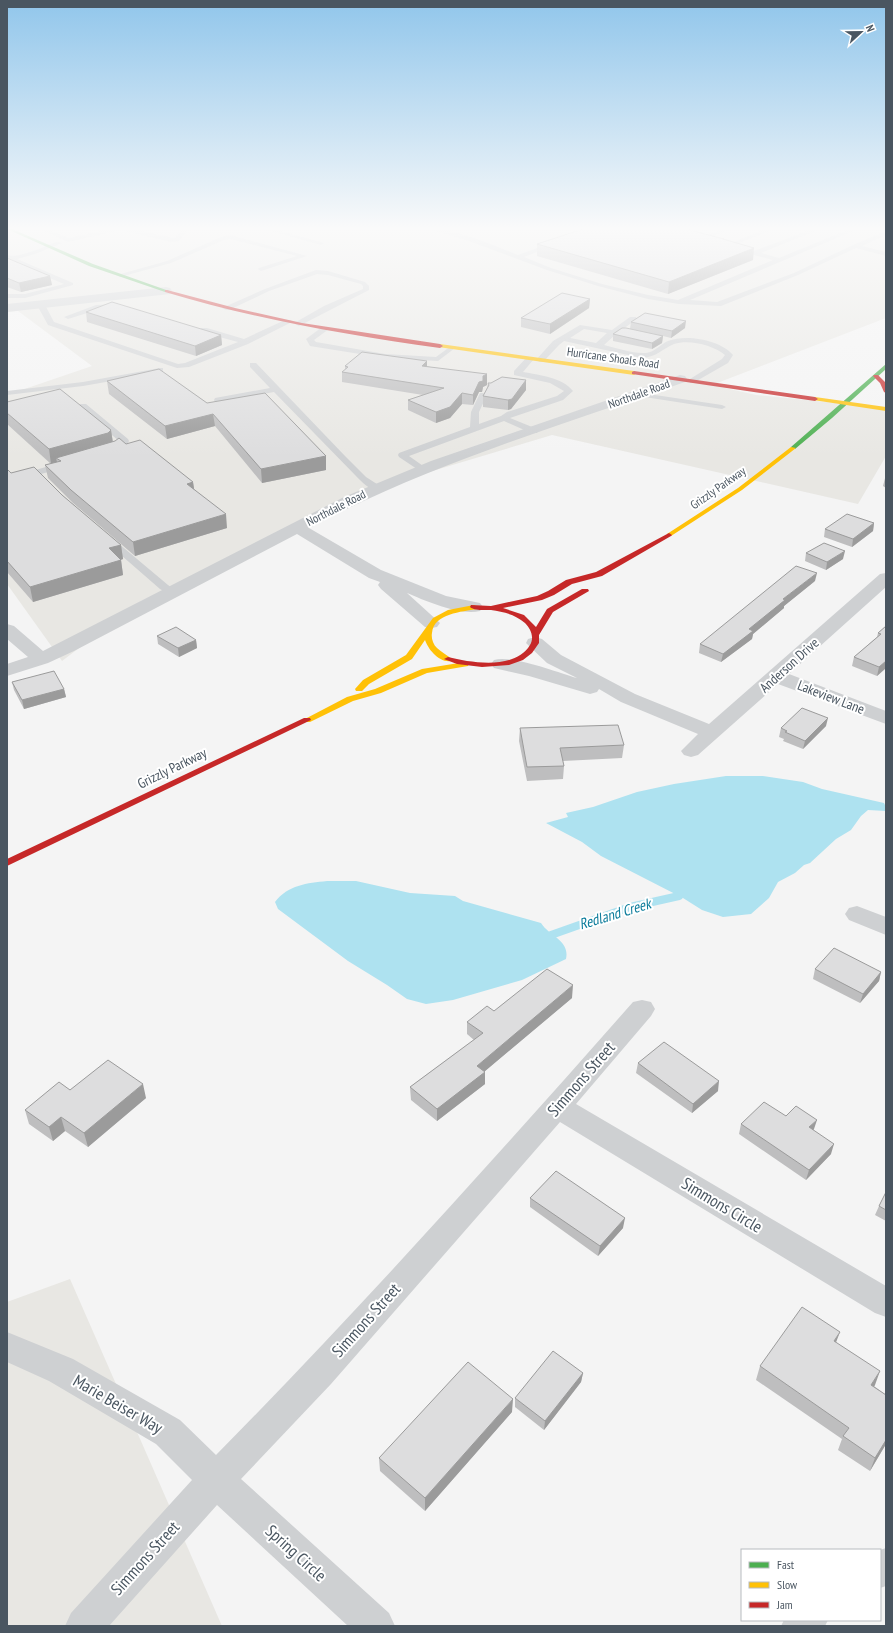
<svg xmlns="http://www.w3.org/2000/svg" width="893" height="1633" viewBox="0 0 893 1633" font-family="'PT Sans Narrow',sans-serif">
	<rect width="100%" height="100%" fill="#f4f4f4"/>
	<!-- commercial -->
	<path fill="#e8e7e3" d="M7,229H886V318L712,385L756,395L886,408V456L858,504L552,435L419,475L141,601L62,661L7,584V395L92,366L18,311L7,312Z
		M70,1279L222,1626H7V1302Z"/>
	<!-- water -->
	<path fill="#aee2f0" d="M726,776H763L803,782L822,789L884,803L886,807V811L868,810L861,816L851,830L836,839L810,863L804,865L795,873L778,882L769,898L751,914L723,917L702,910L683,898L601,856L582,842L546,823L568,817L566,813L593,807L637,792L674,784Z
		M327,881H356L410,893L455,896L463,901L541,923C550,937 570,940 566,959L522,980L453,1000L426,1004L407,999L387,985L348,961L278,909L275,902C288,885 307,883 327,881Z"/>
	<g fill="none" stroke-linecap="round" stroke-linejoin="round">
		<!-- stream -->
		<path stroke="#aee2f0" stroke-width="8" d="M551,935L630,907L679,896"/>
		<!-- lane -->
		<path fill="#ced0d2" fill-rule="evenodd" d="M40,229H47L69,238L110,229H131L175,238L182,229H188L179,241L171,242L125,231H116L68,242Z
			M264,229H273L324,243L321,245Z
			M429,229C448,226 498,247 518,255L551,243H555V245L524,257L551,268L602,284L648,295L678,300L773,260L735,250V248L754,251L812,229H820L761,253L779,258L850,229H858L690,300L717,302L794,273L853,245L886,231V235L862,246L886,252V256L856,248L798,275L721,306L679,304L648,299L598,286L547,270L469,241Z
			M723,229H731L702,240L697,239Z
			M766,229H774L729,247L724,246Z
			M230,235L307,256L261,271L258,269L259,268L297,256L230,239L224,240L171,263L120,277L117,275L167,261L221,237Z
			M57,242L62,243L35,254L17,259L73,283V285L25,298H7V294H25L64,284L7,260V255C20,259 44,246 57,242Z
			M316,270L328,271L365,282L369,286V290L299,326L295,324L296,322L324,306L363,289V286L361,284L328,275L317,274L269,291L229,310H226L222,308L265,289Z
			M38,303H44L54,322L178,364L185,363L238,342L201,332V328H207L244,339L285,320H291L292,322L248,344L189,367L177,368L48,325L37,305Z
			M116,304L120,306L119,308L100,309L68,319L64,317L96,305Z
			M630,317H636L637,319L616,334L604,345C617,348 633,354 646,353C655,352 661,344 668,341C687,334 720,340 733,355L728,363L693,383H690V379L722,359L725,355C713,345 689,339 674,344C662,349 657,357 642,358L564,341L559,345L543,362H540L536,360L553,341L580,325L612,330ZM584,329L607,333L596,343L570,338Z
			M322,327H325L329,329L314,340L316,342L385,354L436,357L451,346L455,348L438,361L385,358L310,346L306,339Z
			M527,357H530L534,359L523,372C539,375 562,377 573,391L563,400L510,418L537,429L538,431L537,433H531L504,421L409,456L426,468L428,470L426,472L423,473L399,457L398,455L399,453L470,427L471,412L480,393H483L487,395L479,412V424L501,416L507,412L557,396L564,391L550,383L514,375V371Z
			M250,363H256L345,456L366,477L380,486L382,488L380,490C371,492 362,482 356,476L274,392L215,402L214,400L215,398L270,388L250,367Z
			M160,368H163V372L83,386L7,395V391L83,382Z
			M635,392L722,405L726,407L722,409L638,396L634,394Z
			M80,404H86L128,439L129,441L128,443L113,453H107L106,451L107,449L119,441L80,408L79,406Z
			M63,462L66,463L67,465L66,467L41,474L50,483L48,485H42L30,473L32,471Z
			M109,537L112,538L168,585L178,592L177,594H169L160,589L106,542L104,540Z"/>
		<!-- street -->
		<path fill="#ced0d2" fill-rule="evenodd" d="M166,287L170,288L172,291L170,294L7,312V304Z
			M680,375L685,376L687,379L685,382C558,426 428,465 309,528L381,570L446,596L480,603L483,607L480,611C460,616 426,601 407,593L440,623L437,627L431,628L425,627L381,589L378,585L380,582L369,578L297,534L74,651L48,663L7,676V664L28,657L7,639V624L14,626L43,651L344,497L431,461Z
			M886,573V587L789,674L886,711V724L778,684L698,755L691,757L684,755L681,751L698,734L621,702L599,689L597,692L590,694L529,676L494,668L491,664L494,660C513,655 557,672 577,678L547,663L526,643L528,639L535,637L542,639L561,655L635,694L709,724L880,574Z
			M857,906L886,917V935L849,920L845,914L849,908Z
			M642,1000L651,1002L655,1009L651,1016L576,1104L886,1286V1317L875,1313L560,1122L331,1384L241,1479L389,1613L395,1626H348L217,1505L109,1626H65L71,1613L192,1480L156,1444L49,1381L7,1362V1332L73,1359L180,1420L216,1455C360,1309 497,1156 633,1002Z
			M886,1548V1586L880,1588V1550Z
			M784,1620H828L825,1626H781Z"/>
		<!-- fast -->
		<path fill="#4caf50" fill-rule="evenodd" d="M7,229H12L93,264L169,291L165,292L89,266Z
			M886,364V369L832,418L795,449H791V447Z"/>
		<!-- slow -->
		<path fill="#ffc107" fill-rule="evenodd" d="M440,344L634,371L637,373L634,375L438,347L437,346Z
			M815,397L886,407V411L813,400V398Z
			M791,447L796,448L742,490L671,536H667V534L738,488Z
			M474,605L478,607L477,609C462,612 434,613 432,633C431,638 433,644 437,648C441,652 447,655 452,659L451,661C439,663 428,649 425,640L412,659L369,684L362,691H356L355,689L363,680L406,655L433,618L448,610Z
			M465,662H468L469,664L468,666L427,673L381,693L353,701L310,722H304L303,720L347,697L375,689L422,669Z"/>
		<!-- jam -->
		<path fill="#c62828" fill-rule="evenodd" d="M167,290L235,308L302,323L440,344L443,346L440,348C347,335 255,319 165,292V290Z
			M634,371L815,397L818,399L815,401L632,374V372Z
			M874,375H878L885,382L886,393L884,392L880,383L873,376Z
			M669,533L672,535L671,536L602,576L572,584L554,595L542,600L503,608L524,615L536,627L547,609L582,589H588L589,591L553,612L539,635V643L532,653L523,660L509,665L482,667L457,664L444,659L448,657C472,663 515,670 530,645C535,637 530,628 525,623C515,614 503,612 491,610C484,610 475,611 470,607L471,605L491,606L537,596L548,591L566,580L596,572Z
			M304,718H310L311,720L7,866V859Z"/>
	</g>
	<!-- wall -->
	<path fill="#bebebf" d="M576,229H686L724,239L753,260L668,294L537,256V244L580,230Z
		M7,258L50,276L52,285L21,292L7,287Z
		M590,299L589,308L550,334L521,327V318Z
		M86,312L221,335L222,345L196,356L87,322Z
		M631,322L685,328L671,338L663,336L662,343L652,349L613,341V334L630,329Z
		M345,366H427L487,385L483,387L482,392H479L473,405L462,404L450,418L436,423L408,410V400L423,395L342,382V372L345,370Z
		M107,381L207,403L326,456V470L262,483L215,426L167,439L109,394Z
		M488,383L526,390L511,409L508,410L483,407V396L487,388Z
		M7,402L111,430L113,442L126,444L193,482L194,489L227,528L135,556L73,503L48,478L45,465L51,464L7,424Z
		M7,469L11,473L62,495L121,545L123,559L121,560L123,575L33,602L7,572Z
		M886,474V488L883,486Z
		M874,523L873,531L852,547L824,537L825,529Z
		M806,553L843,559L826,570L805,561Z
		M815,581L784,606V608L753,634L752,639L721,662L699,653L700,644Z
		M886,626V668L877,676L852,666L854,657L877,637L878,633Z
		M157,636L196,640L197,648L179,657L158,644Z
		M12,682L64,689L66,697L24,709L14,690Z
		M826,726L803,749L783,741L784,739L779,737L781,728Z
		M520,728L624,745L622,758L563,761L564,766L563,779L527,781L519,741Z
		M815,969L881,972L879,981L860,1003L813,979Z
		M572,998L485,1071V1084L437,1121L411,1100L410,1087L474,1040L467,1034V1022L494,1011Z
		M638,1063L718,1091L692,1113L636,1073Z
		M70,1090L146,1098L88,1147L65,1131L53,1141L29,1124L25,1110Z
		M786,1116L814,1129L813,1130L831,1154L806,1180L739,1134L741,1124Z
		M886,1192V1221L875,1215L879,1206Z
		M530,1198L623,1228L598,1256L530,1207Z
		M836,1343L875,1385L874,1386L886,1395V1444L870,1471L838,1450L842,1439L756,1380L760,1366Z
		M583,1373L581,1382L544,1430L515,1407V1398Z
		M512,1412L425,1511L380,1471L379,1458Z"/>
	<!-- shaded-wall -->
	<path fill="#9b9b9b" d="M754,248L753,260L668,294L669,282Z
		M50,276L52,285L21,292L19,283Z
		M590,299L589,308L550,334V324Z
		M686,321L685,328L671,338L672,331Z
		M221,335L222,345L196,356L195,346Z
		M663,336L662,343L652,349V343Z
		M427,361V371L422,366Z
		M487,374V385L483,387L482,392H479L473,405V395L479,382L483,376Z
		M526,380V390L511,409L508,410V400Z
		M462,393V404L450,418L436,423V412Z
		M213,414L215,426L167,439L165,426Z
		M111,430L113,444L56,458L57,462L51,464L49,449Z
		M326,456V470L262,483L261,469Z
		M193,482L195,495L187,484Z
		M226,514L227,528L135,556L133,542Z
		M874,523L873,531L852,547L853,539Z
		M121,545L123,559L111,563L109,548Z
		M845,551L843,559L826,570L827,562Z
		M121,560L123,575L33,602L30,587Z
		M817,573L815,581L784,606V608L753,634L752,639L721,662L723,654L749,629L783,599Z
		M196,640L197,648L179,657L178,648Z
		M886,661V668L877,676L879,667Z
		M64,689L66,697L24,709L22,700Z
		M828,718L826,726L803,749L805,741Z
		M881,972L879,981L860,1003L863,994Z
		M573,985L572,998L478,1077L485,1072V1084L437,1121V1109L477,1066Z
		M719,1081L718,1091L692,1113L693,1104Z
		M143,1084L146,1098L88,1147L84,1133Z
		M61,1117L65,1131L53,1141L49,1127Z
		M817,1120L814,1129L807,1137L809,1127Z
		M834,1144L831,1154L806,1180L809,1170Z
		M625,1218L623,1228L598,1256L600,1246Z
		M840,1332L835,1345L834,1341Z
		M880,1371L875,1385L866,1398L871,1385Z
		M583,1373L581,1382L544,1430L545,1421Z
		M513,1399L512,1412L425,1511V1498Z
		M886,1440V1444L870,1471L875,1458Z"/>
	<!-- building -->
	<path fill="#ddddde" stroke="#9b9b9b" d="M583,229H686L724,239H723L754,248L669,282L537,244Z
		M7,258L50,276L19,283L7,278Z
		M562,293L590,299L550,324L521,318Z
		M112,302L221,335L195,346L86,312Z
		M645,313L686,321L672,331L631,322Z
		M622,328H626L663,336L652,343L613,334Z
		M362,352L427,361L422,366L487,374L483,376V381L479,382L473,395L462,393L450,407L436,412L408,400L444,388L342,372L348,367L345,366Z
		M159,369L207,403L265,393L326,456L261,469L213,414L165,426L107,381Z
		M502,377L526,380L512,399L508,400L483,396L489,385L488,383H491Z
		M60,389L111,430L108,433L49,449L7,413V402Z
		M119,438L126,444L140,440L193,482L187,484L226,514L133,542L71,490L45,465L61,461L56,458L115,441Z
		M34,467L62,495L121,545L109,548L121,560L30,587L7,561V469L11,473Z
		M847,514L874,523L853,539L825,529Z
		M824,543L845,551L827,562L806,553Z
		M796,566L817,573L783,599L785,600L749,629L753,631L723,654L700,644Z
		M886,626V661L879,667L854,657L881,634L878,633Z
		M176,627L196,640L178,648L157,636Z
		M54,671L64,689L22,700L12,682Z
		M802,708L828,718L805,741L785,732L787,731L781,728Z
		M618,725L624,745L560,748L564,766L527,767L520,728Z
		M834,948L881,972L863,994L815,969Z
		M547,969L573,985L477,1066L485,1072L437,1109L410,1087L483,1033L467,1022L487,1006L494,1011Z
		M664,1042L719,1081L693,1104L638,1063Z
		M108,1060L143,1084L84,1133L61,1117L49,1127L25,1110L59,1082L70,1090Z
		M764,1102L786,1116L796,1106L817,1120L809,1127L834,1144L809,1170L741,1124Z
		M556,1171L625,1218L600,1246L530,1198Z
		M886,1192V1210L879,1206Z
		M802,1307L840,1332L834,1341L880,1371L871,1385L886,1395V1440L875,1458L843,1436L849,1428L760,1366Z
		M553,1351L583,1373L545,1421L515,1398Z
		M468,1362L513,1399L425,1498L379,1458Z"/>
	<!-- sky -->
	<linearGradient id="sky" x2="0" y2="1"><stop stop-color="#91c6eb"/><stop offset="0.5" stop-color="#fafafa"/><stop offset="1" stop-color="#fafafa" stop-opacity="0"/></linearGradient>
	<rect width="893" height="457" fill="url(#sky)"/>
	<g text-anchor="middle" stroke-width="4" stroke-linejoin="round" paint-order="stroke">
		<!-- far-street labels -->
		<g font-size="12" fill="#4a5661" stroke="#fff">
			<text transform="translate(613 358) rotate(8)" y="4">Hurricane Shoals Road</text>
			<text transform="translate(639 394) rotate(-20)" y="4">Northdale Road</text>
			<text transform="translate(718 488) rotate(-35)" y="4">Grizzly Parkway</text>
			<text transform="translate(336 508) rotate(-27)" y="4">Northdale Road</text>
		</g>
		<!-- street labels -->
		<g font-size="14" fill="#4a5661" stroke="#fff">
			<text transform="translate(789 665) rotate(-42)" y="5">Anderson Drive</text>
			<text transform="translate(831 697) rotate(21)" y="5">Lakeview Lane</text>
			<text transform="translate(172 768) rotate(-26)" y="5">Grizzly Parkway</text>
		</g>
		<!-- water labels -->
		<g font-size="15" font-style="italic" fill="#0c7c9b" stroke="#fff">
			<text transform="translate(615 914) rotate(-17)" y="5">Redland Creek</text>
		</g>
		<!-- near-street labels -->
		<g font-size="17" fill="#4a5661" stroke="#fff">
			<text transform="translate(581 1079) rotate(-49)" y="6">Simmons Street</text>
			<text transform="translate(722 1205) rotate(31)" y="6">Simmons Circle</text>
			<text transform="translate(366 1320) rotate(-48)" y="6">Simmons Street</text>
			<text transform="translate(118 1404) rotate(30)" y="6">Marie Beiser Way</text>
			<text transform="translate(296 1553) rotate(42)" y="6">Spring Circle</text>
			<text transform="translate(145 1558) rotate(-48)" y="6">Simmons Street</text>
		</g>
	</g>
	<!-- border -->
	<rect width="893" height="1633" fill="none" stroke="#4a5661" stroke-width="16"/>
	<!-- legend -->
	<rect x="741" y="1549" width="140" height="72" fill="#ffffff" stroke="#b7bbc0"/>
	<rect x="749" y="1562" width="20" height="6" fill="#4caf50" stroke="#b7bbc0"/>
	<text x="777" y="1569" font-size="12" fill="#4a5661">Fast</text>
	<rect x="749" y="1582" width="20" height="6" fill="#ffc107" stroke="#b7bbc0"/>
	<text x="777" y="1589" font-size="12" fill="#4a5661">Slow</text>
	<rect x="749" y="1602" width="20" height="6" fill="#c62828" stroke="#b7bbc0"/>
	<text x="777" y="1609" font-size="12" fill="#4a5661">Jam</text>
	<!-- north arrow -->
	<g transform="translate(861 32) rotate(68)" stroke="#ffffff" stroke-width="3" paint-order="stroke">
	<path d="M0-3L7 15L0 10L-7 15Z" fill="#4a5661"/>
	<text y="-6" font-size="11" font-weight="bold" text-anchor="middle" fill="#4a5661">N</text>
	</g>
</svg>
